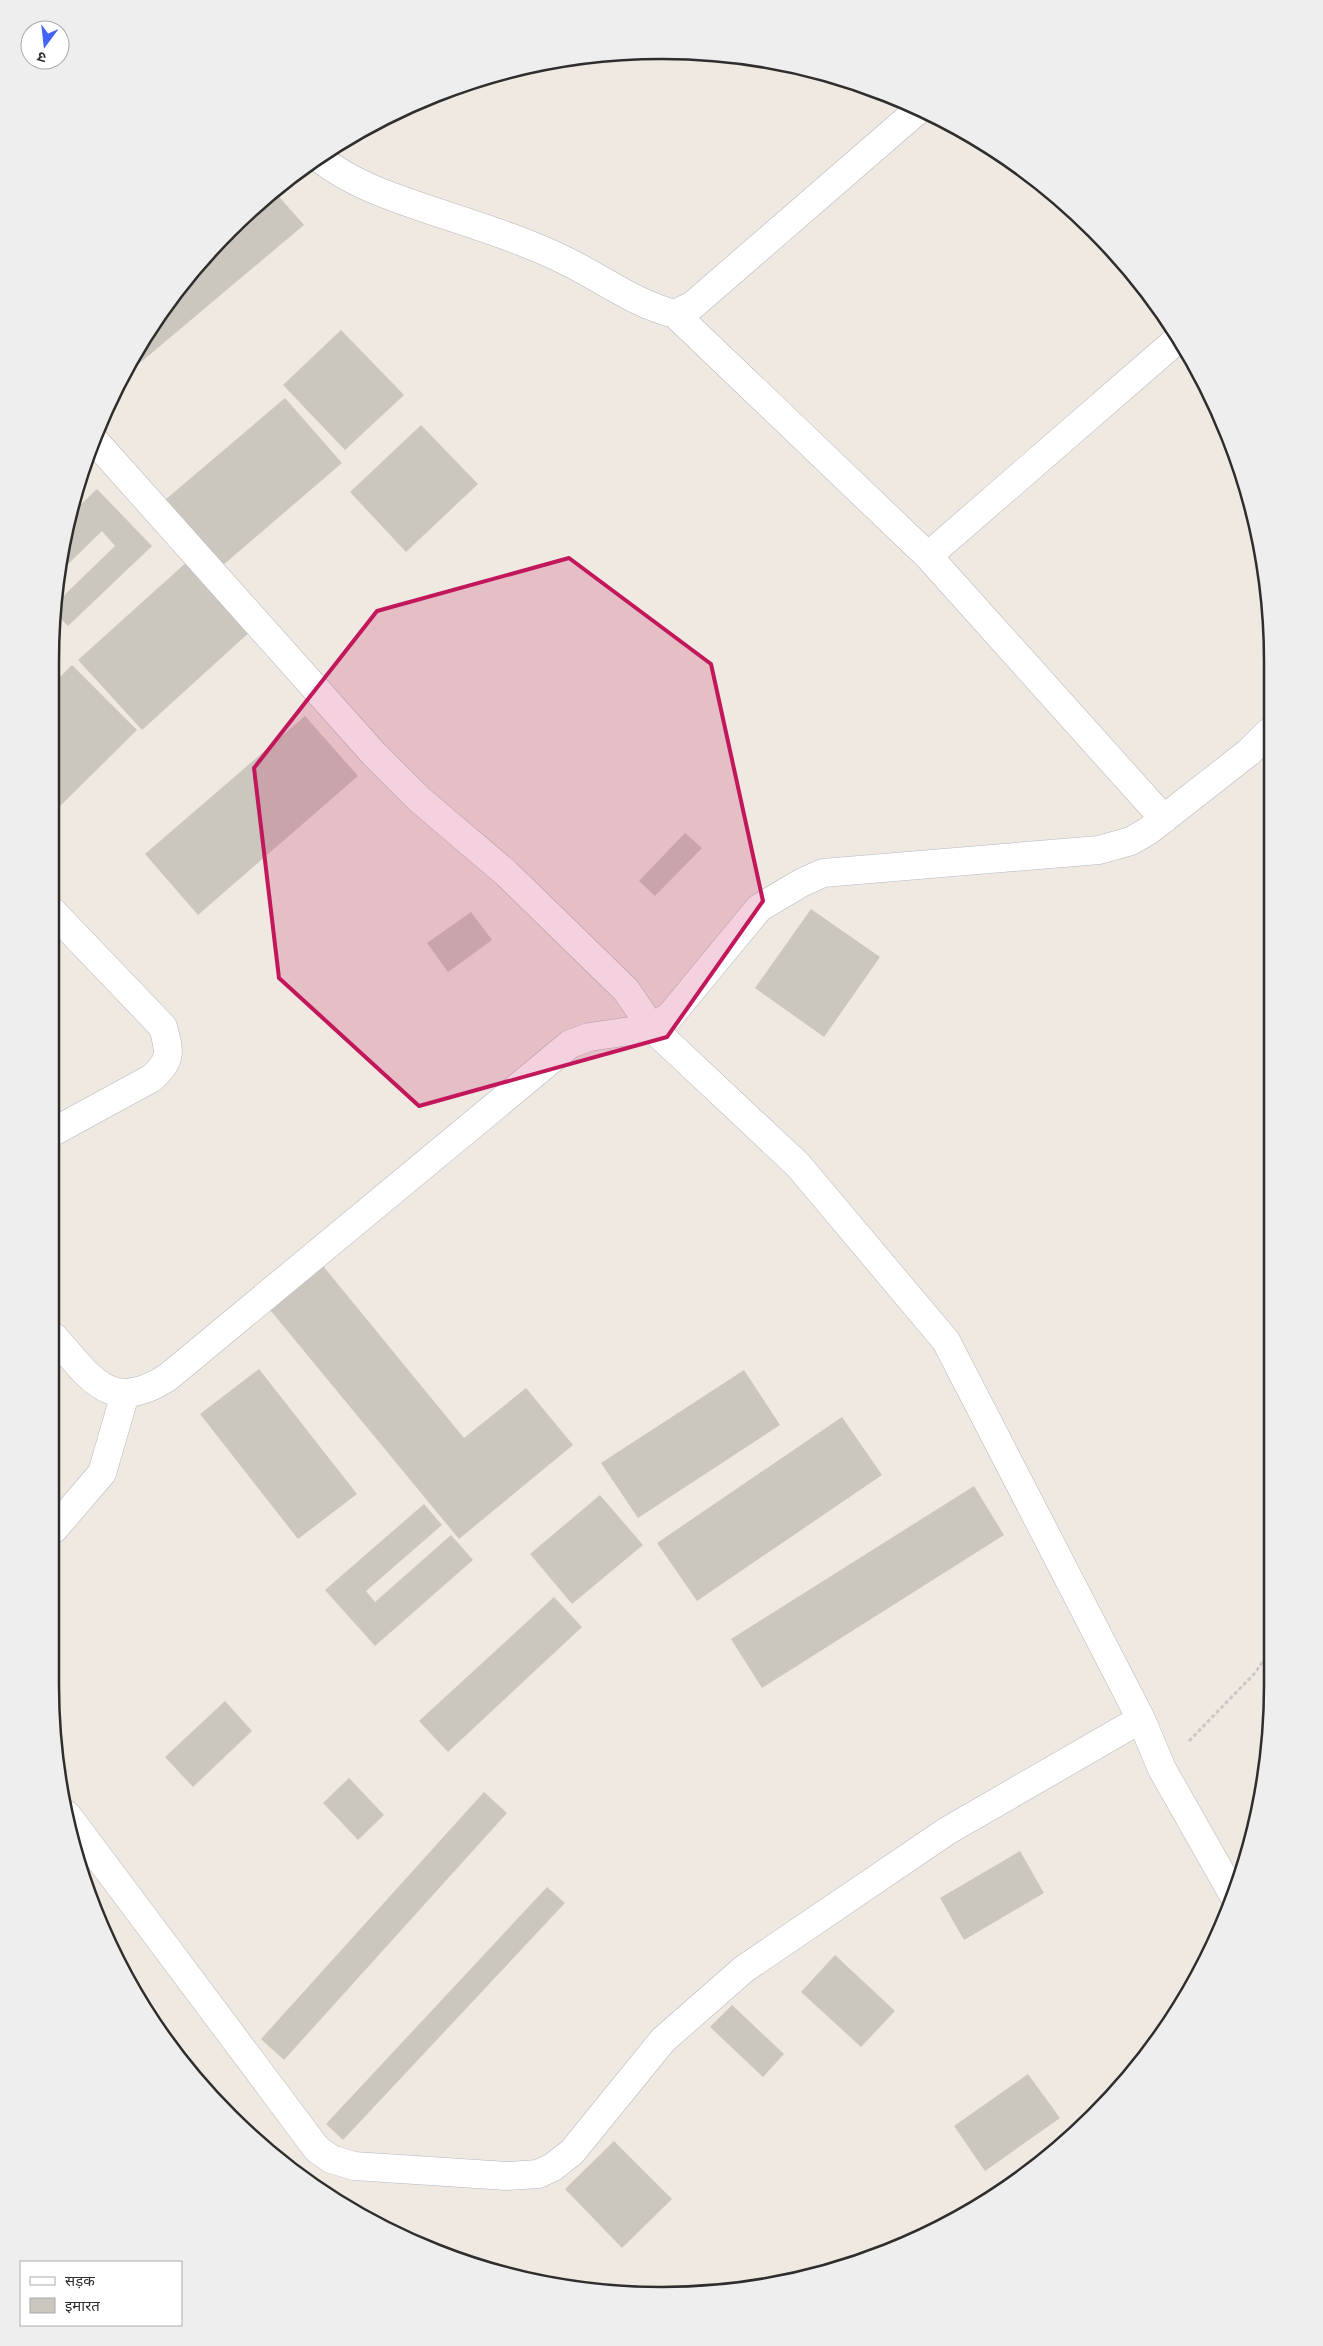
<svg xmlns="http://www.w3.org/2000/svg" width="1323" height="2346" viewBox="0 0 1323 2346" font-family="'Golos Text','Noto Sans Devanagari',sans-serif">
	<rect width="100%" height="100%" fill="#efe9e1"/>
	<!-- building -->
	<path fill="#cbc7bf" d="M274,191L304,225L122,378L132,356L202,258Z
		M341,330L404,395L345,450L283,385Z
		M285,398L342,463L216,571L159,505Z
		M421,425L478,484L406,552L350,492Z
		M97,489L152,546L68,626L53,611L55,604L115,546L102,531L62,570L73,512Z
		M189,560L253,629L142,730L78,660Z
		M72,665L137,730L52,814V685Z
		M305,716L358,776L198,915L145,854Z
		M685,833L702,848L655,896L639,881Z
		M811,909L880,957L824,1037L755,988Z
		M471,912L492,940L448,972L427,943Z
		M319,1261L464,1438L526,1388L573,1445L459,1539L266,1305Z
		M259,1369L357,1494L298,1539L200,1414Z
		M744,1370L780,1425L638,1518L601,1463Z
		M842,1417L882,1475L697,1601L657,1543Z
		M974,1486L1004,1535L762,1688L731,1639Z
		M600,1495L643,1545L572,1604L530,1554Z
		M424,1504L442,1525L366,1591L375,1602L451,1535L473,1560L375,1646L325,1590Z
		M554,1597L582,1627L448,1752L419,1721Z
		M225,1701L252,1731L193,1787L165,1757Z
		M349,1778L384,1815L358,1840L323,1803Z
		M484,1792L507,1813L284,2060L261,2039Z
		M1020,1851L1044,1893L964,1940L940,1898Z
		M547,1887L565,1903L343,2140L326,2124Z
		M835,1955L895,2011L861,2047L801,1992Z
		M732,2005L784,2054L763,2077L710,2027Z
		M1028,2074L1060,2118L985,2171L954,2126Z
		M614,2141L672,2199L622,2248L565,2189Z"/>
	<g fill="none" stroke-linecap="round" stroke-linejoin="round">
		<!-- street casing -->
		<g stroke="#b4b7c1" stroke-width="29">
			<path id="street" d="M319,158C351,183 386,195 424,208C471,224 522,239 566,261C603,279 635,304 675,314L693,305L918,110
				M675,314L928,556L1164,819
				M94,440L374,754L419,799L506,873L626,990L652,1028L798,1165L946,1341L1141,1719L1162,1769L1234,1896
				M928,556L1178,339
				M52,911L163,1027C170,1052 172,1060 152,1078L53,1132
				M54,1337C91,1378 110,1415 168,1377L570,1044L589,1037L652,1028L670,1016L759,908L801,883L823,873L1099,850L1131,841L1148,831L1249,752L1268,733
				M54,1529L102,1473L125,1394
				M67,1815L317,2149L331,2159L354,2166L507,2176L538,2174L553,2167L572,2152L663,2040L744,1969L947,1831L1141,1719"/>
		</g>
		<!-- path -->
		<path stroke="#c9c9c9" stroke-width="3" stroke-dasharray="4 2.5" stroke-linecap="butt" d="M1189,1741L1255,1673L1271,1649"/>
		<!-- street -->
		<use href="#street" stroke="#fff" stroke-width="28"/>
	</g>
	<!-- marked area -->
	<path fill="#c2185b" fill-opacity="0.2" stroke="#c2185b" stroke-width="4" stroke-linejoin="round" d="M569,558L711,664L763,901L667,1037L419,1106L279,978L254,768L377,611Z"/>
	<!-- crop -->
	<path d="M0 0H1323V2346H0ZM661 59H662A602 602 0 0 1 1264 661V1685A602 602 0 0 1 662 2287H661A602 602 0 0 1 59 1685V661A602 602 0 0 1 661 59Z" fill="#eee" fill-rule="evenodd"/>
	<path fill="none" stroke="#2e2e2e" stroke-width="2.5" d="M661 59H662A602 602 0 0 1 1264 661V1685A602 602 0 0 1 662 2287H661A602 602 0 0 1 59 1685V661A602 602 0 0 1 661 59Z"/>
	<!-- legend -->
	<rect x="20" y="2261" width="162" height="65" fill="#ffffff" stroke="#ababab"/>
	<rect x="30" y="2277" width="25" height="8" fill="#ffffff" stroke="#ababab"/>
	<text x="65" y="2286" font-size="15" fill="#2e2e2e">सड़क</text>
	<rect x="30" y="2298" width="25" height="15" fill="#cbc7bf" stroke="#ababab"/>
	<text x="65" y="2311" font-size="15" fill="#2e2e2e">इमारत</text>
	<!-- north arrow -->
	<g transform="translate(45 45) rotate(195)"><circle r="24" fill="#ffffff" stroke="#ababab"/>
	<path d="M0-4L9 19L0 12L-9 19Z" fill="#4264fb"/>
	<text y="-8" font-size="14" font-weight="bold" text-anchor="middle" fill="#2e2e2e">उ</text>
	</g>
</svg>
